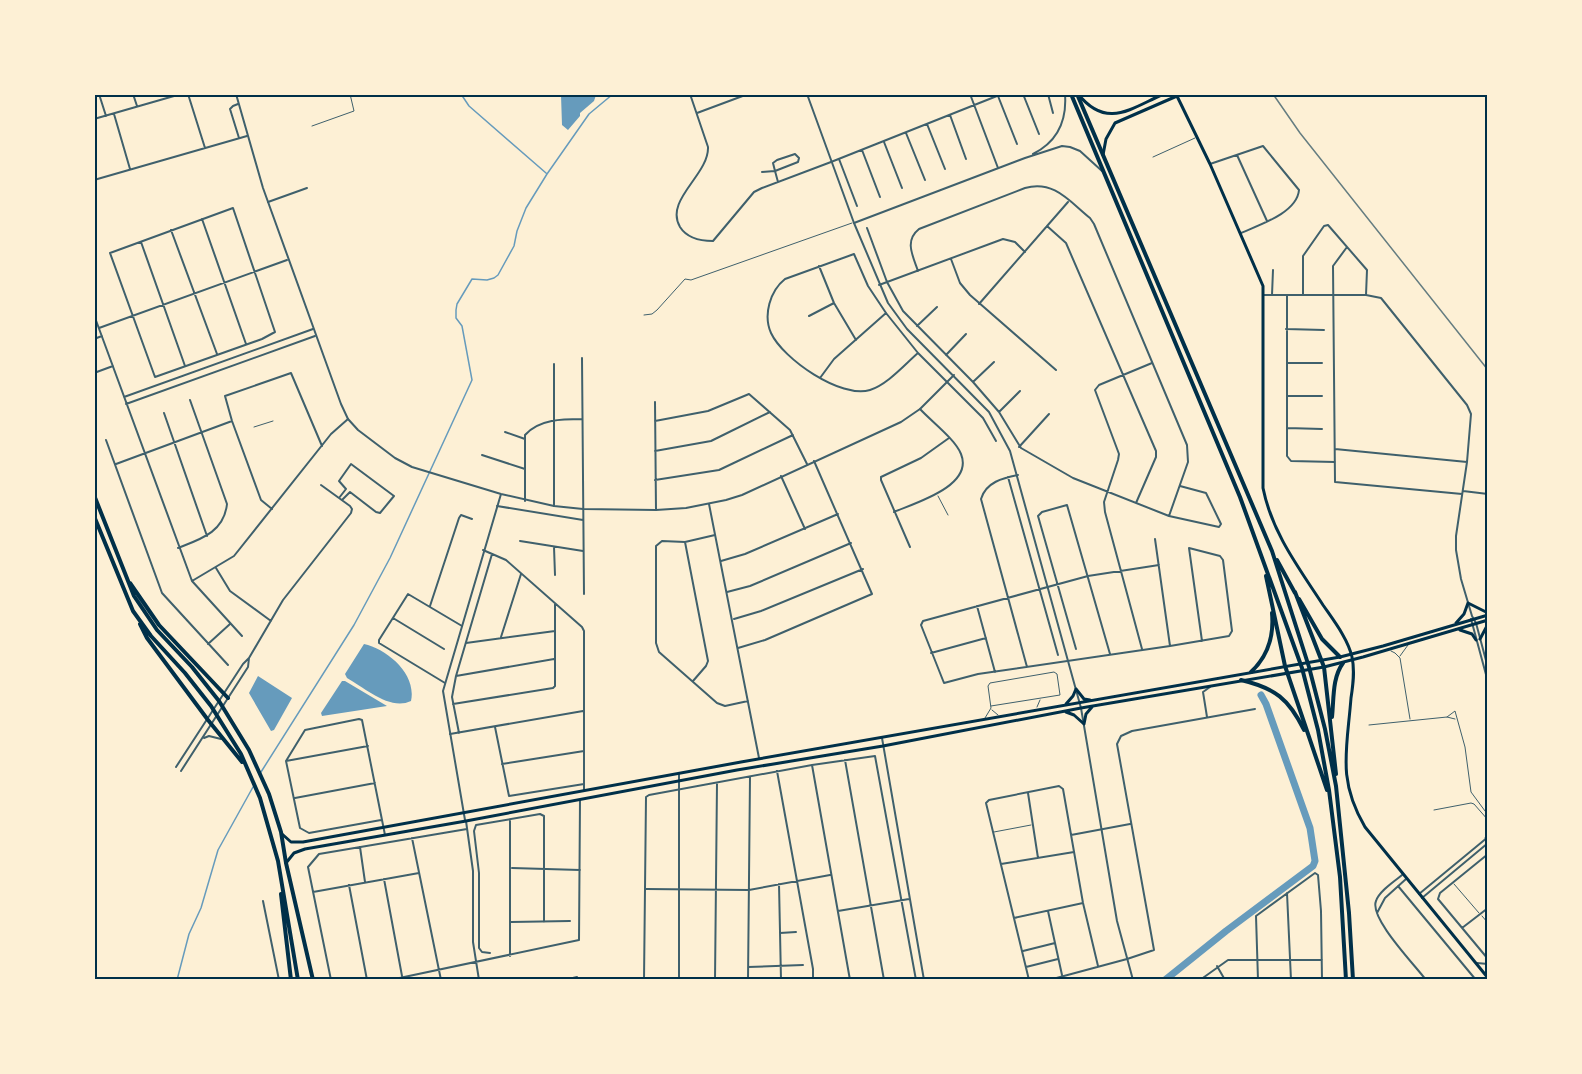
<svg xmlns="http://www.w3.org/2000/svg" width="1582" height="1074" viewBox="0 0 1582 1074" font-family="'Fira Sans Condensed',sans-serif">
	<rect width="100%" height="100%" fill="#fdf0d5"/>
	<!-- water -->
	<path fill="#669bbc" d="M561,95H596L594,101L580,113V116L568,130L562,125Z
		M364,644C387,649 417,674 411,701C390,711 365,688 347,678L345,674Z
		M258,676L292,698L274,730L271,731L249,693Z
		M342,681H345L387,706L322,716L321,713Z"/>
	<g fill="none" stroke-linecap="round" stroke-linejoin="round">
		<!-- stream -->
		<path stroke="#669bbc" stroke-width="1.5" d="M461,94L469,106L546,173
			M261,772L354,625L390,558L472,380L462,326L456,318V310L457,304L472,279L487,280L494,278L498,275L514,246L517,231L526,208L547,174L589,114L613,94
			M177,980L189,934L201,908L218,850L253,787"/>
		<!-- river -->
		<path stroke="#669bbc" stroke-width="7" d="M1165,980L1226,931L1313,866L1315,861L1310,828L1266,704L1261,695"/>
		<!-- service -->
		<path stroke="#3f606c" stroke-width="1" d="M312,126L354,111L350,94
			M1153,157L1195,138
			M644,315L652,314L657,310L685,279L691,280L852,223
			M254,427L273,421
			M938,496L948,515
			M1391,651L1395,653L1400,658L1410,719
			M1400,656L1408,645
			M1037,707L1040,700
			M992,710L998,715
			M1447,717L1455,711L1465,747L1471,792L1488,815
			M985,718L991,708L988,686L990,683L1054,672L1057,674L1060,695L991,706
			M1369,725L1447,717L1455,719
			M1434,810L1471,803L1474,804L1488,820
			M994,832L1031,825
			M1485,838L1488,830
			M1454,884L1479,913
			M1482,916L1488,923"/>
		<!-- minor -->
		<path stroke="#3f606c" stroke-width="2" d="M99,94L106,116
			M133,94L137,106
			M188,94L205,148
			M690,94L708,147C709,175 664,200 680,227C687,238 701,241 713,241L754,192L762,188L831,162L1002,94
			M970,94L998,168
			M1023,94L1039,134
			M1048,94L1053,113
			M998,96L1017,144
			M238,104L233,106L230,109L239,138
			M697,113L748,94
			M114,114L130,169
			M950,115L966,159
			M94,119L181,94
			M927,124L945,169
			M906,133L925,180
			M884,142L902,188
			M862,150L880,197
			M795,154L799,158L798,162L775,171L773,163L777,160Z
			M1033,154C1057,142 1067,121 1065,94
			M1237,155L1267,221
			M839,159L857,206
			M1210,164L1263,146L1299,190C1297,213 1259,225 1241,233
			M762,172L775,171L778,182
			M94,180L247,136
			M268,202L307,188
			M233,208L275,332L262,339L155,377L110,253Z
			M202,219L246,344
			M854,223L1025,158L1062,146L1070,147L1080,151L1102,171
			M1047,226L1066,243L1156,451V457L1136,503
			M867,228L887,282L903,311L973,382L999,412L1021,448L1073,478L1169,516L1219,527L1221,524L1206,493L1180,486
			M171,230L217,354
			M141,242L185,366
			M1347,247L1333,266L1335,482L1462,494
			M951,259L960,283L970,295L1056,370
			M819,266L834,303L856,340
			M918,271C913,256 904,241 919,229L1025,188C1054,180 1069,201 1090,218L1094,224L1187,445L1188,462L1169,516
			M879,285L1003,239L1015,242L1025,252
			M1264,295H1366L1381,298L1467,405L1471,414L1467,462L1456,536V550L1461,579L1472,616L1476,623L1488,668
			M1272,295L1273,270
			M1287,295V456L1291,461L1335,462
			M1303,295V256L1324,226L1328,225L1367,270L1366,295
			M979,304L1068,202
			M94,315L192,581L242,636
			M809,316L834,303
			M917,326L937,307
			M99,328L287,260
			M1286,329L1324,330
			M94,339L102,336
			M918,353C904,365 888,384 870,390C841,399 783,359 771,333C763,315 770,291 785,279L854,254L868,286L886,313L918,353L983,418L996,441
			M946,355L966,334
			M582,358L584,594
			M1287,363H1322
			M554,364V506
			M94,373L113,366
			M820,378L834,359L886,313
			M974,381L994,362
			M1287,396H1322
			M124,397L313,329
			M655,402L656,510
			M126,404L315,336
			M999,412L1020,391
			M164,413L207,536
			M655,421L708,411L749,394L790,430L807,464
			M1287,428L1322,429
			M505,432L525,439
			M106,440L162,593L228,665
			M1019,447L1049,414
			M1335,449L1467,462
			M655,451L711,441L770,412
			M482,455L525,469
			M116,464L232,421
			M1018,475C1003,478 986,482 981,499L1027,667
			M781,476L805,529
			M1008,477L1058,655
			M655,480L719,470L793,435
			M1463,491L1488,494
			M339,498L346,489L339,481L351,464L394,496L380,513L376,512L350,492L342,500
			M525,501V435C539,419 563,419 582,419
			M709,504L759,758
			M497,506L583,520
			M272,509L261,500L232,421L225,396L291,373L322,446
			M894,512C915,503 974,486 961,454C955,439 931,421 920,409
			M715,535L685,542L662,541L656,546V643L659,652L717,703L725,706L748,701
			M1155,539L1170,646
			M520,541L583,551
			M685,542L708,661L706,666L693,681
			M554,547L555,575
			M910,547L881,480V477L921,458L949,438
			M178,548C201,539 224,532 227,504L190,400
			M483,550L506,560L582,627L584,631V791
			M721,561L745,554L838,514
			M1159,565L1088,576L923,621L921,625L944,683L978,674L1170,646L1229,636L1232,631L1223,560L1220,556L1189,548L1202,641
			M216,568L230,591L271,621
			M192,581L234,556L331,434L348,419
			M727,592L750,586L851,543
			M430,606L459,518L461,515L472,519
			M977,606L995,672
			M393,618L444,649
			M734,619L761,611L863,569
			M1471,619L1488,682
			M501,637L521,574
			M466,643L555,631
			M208,644L230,624
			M738,648L765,640L872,594L814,461
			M1076,649L1038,516L1042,512L1067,505L1110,654
			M1142,649L1105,512L1104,502L1118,460L1119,454L1095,390L1099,385L1152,363
			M931,653L986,638
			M456,676L554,659
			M445,683L379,643V640L408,594L462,626
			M453,704L553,688L555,686V604
			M1207,717L1203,692L1210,687
			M495,727L509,796L584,784
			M459,733L452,697L456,676L492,554
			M450,734L583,711
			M204,738L209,736L221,739
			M882,738L924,980
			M845,760L884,980
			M286,761L368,746
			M502,764L584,751
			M812,765L850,980
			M176,767L243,664L249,658
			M181,771L248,667L249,658L283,600L351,513L352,509L350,506L321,485
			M777,771L813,969V980
			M1028,793L1038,858
			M295,798L375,783
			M381,820L309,833L300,828L286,761L305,730L359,719L362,720L385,835
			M466,821L473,871V942L479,980
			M1071,835L1130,824
			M412,838L441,980
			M360,847L365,882
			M1488,854L1440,893L1438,899L1488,959
			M1001,864L1074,852
			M512,868L580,870
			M1402,875C1394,882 1379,891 1376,901C1369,918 1415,965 1426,980
			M384,879L402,976
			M779,884L781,980
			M349,885L367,980
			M1398,886L1476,980
			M646,889L749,890L830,875
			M313,892L419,873
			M1287,893L1291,980
			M1419,894L1488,837
			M1422,898L1488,843
			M263,901L279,980
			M838,911L909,899
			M1048,911L1062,975
			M1377,913L1385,898L1406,879
			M1014,918L1083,903
			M511,922L570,921
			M1462,928L1488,908
			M780,933L796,932
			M1023,951L1055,943
			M490,953L482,952L479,948V873L474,831L476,825L540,814L544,816V922
			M510,956V821
			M1477,963L1488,964
			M1217,966L1225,980
			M748,967L803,965
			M1026,967L1058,959
			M1488,967V974
			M331,980L308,867L319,854L467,829
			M390,980L579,940L580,800
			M564,980L577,977
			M644,980L646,797L649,795L812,765L875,756L916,980
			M715,980L717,783
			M748,980L750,777
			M1029,980L986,803L989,800L1059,786L1063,789L1083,903L1098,966
			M1049,980L1127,959L1154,950L1117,744L1121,736L1132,731L1255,709
			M1200,980L1228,960H1322
			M1258,980L1256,916L1315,873L1318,875L1321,911L1322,980"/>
		<!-- tertiary -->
		<path stroke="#3f606c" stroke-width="2" d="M236,94L263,188L341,404L348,419L358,430L395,458L412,467L501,494L554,506L583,509L656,510L686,508L726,500L742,495L901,422L920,409L954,375
			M807,94L854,223L888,303L907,329L989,412L1010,451L1081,708L1117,921L1133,980
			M679,773V980
			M465,820L443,691L501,494"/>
		<!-- secondary -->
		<path stroke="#003049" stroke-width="3" d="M1456,623L1464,614L1468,603L1488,613
			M1460,630L1472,634L1476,640
			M1480,639L1488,624
			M1076,689L1084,699L1090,700
			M1066,704L1073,696L1076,689
			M1066,712L1074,715L1084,724L1086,714L1092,707
			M282,834L291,842H303L741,762L1340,657L1383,646L1488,615
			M286,863L294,853L305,849L466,821L737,770L883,746L1081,708L1324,667L1363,657L1488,620"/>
		<!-- primary -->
		<path stroke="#003049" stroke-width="3" d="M1078,94C1107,130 1131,108 1164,94
			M1176,94L1210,164L1263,286V488C1272,533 1299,568 1323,605C1334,621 1348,639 1352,657C1355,671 1353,685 1351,698C1347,750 1337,779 1365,827L1488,978
			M1103,155L1106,139L1115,123L1177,96"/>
		<!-- trunk -->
		<path stroke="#003049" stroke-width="4" d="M1071,94L1240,497L1302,668L1318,730L1329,790L1340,877L1346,980
			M1077,94L1272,551L1309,667L1325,729L1336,786L1349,913L1353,980
			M94,495L134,596L157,630L192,667L219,701L249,750L269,794L281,832L286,863L313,980
			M94,516L133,611L151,636L185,673L211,706L241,754L260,798L278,861L298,980
			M1277,560L1295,593
			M1266,576L1285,666L1327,790
			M130,583L159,625L228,698
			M1295,592L1324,667L1336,774
			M1299,599L1322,639L1340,657
			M140,624L147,638L208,720L242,762
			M1251,672C1268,656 1274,635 1272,613
			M1241,680C1275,688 1289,699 1304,730
			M1332,717C1334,699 1332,678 1343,663
			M281,894L291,980"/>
		<!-- rail -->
		<path stroke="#657d81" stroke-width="1.5" d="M1273,94L1300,133L1488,370"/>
	</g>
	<!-- border -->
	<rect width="1582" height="1074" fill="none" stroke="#fdf0d5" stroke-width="192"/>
	<rect x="96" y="96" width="1390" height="882" fill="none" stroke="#003049" stroke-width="2"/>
</svg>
